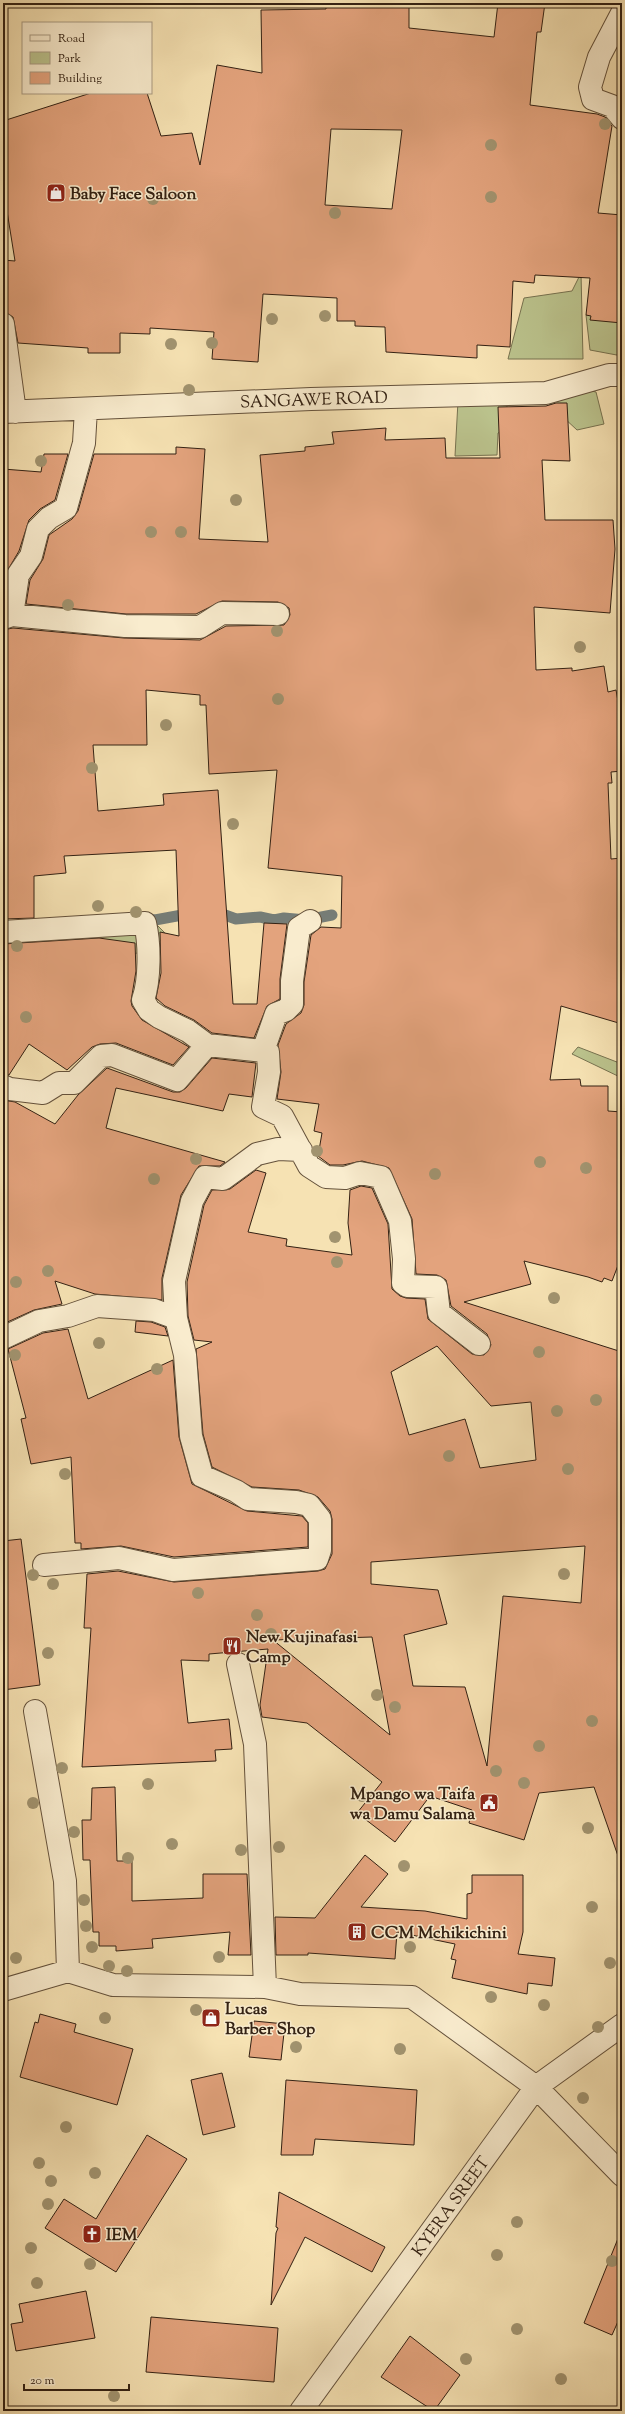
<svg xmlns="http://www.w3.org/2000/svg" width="625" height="2414" viewBox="0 0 625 2414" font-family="'Sorts Mill Goudy',serif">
	<rect width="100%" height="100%" fill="#f6e2b3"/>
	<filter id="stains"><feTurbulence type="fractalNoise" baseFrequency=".005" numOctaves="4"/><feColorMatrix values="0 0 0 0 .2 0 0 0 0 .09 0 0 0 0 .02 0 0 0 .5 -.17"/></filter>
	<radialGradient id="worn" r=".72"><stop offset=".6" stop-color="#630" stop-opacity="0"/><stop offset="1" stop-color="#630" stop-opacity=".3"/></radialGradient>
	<!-- green -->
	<path fill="#bbc38d" stroke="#777250" d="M581,273L583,359H508L524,298L572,291Z
		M586,315L622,319V356L590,350Z
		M558,384L596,392L604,424L577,430L548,403Z
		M507,394V429L498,433L497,455L455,456L458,401Z
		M154,922L166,934L155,947L134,954L95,935Z
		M578,1047L622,1064V1078L572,1054Z"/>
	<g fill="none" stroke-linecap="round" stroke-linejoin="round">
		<!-- stream -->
		<path stroke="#767d77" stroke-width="11" d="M214,917L220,918L225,915L236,919L260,917L274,920L284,918L306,920L332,915
			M141,918L155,920L193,913"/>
	</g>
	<!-- building -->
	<path fill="#e3a37d" stroke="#332113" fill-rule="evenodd" d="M498,3H545L541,32H537L530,105L597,114L605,117L612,126L598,213L622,215V323L590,320L591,316L586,315L590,278L535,275L534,283L513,281L510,347L477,345V358L386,352L385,327L355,326V321H337V298L263,294L258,362L212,359L214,332L150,328V334L120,333V353H88V348L18,343L13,317L4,312L3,294V260L15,261L3,186V121L91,93H147L161,136L192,133L200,165L217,65L262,73L261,10L326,9V7L409,4V28L494,37ZM331,129L402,130L392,209L325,205Z
		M556,403H567L570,461L542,460L545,520H613L615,549L610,613L534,607L536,670L572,668V671L604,666L608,692L616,690L622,724V771L611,772L612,783H608L611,859L622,858V1024L561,1006L550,1080L580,1079L581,1086H608V1111L622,1112V1255L612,1281L604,1278L602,1282L588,1277L524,1261L531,1284L464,1302L622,1352V1856H618L594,1787L539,1793L524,1840L469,1823L472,1810L430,1796L395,1842L357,1813L382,1782L307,1723L262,1717L260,1705L268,1649L209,1654V1661L181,1660L188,1723L229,1719L232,1749L215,1750L216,1761L82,1767L91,1628H84L87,1574L118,1571L174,1582L318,1571L325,1569L332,1554V1519L330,1511L318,1497L299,1490L252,1487L212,1467L203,1434L196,1349L212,1342L194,1340L188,1316L187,1282L204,1205L212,1190L230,1189L256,1170L266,1173L248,1232L287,1239L286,1246L352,1255L348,1223L350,1190L361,1186L372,1188L388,1224L392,1289L400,1296L406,1298L425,1299L428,1319L472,1354L484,1355L491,1345L487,1334L451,1306L446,1280L437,1275L416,1274L412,1219L389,1168L362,1161L343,1165H330L318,1156L322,1133L314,1131L319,1104L277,1099L281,1072L278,1045L286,1024L301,1013L304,1005V982L311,935L321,927L341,928L342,876L268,868L277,770L209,774L206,705H200V695L146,690L147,745H93L98,811L164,805L163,794L218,790L233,1004H257L264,923L287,924L280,979V999L267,1006L254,1038L212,1033L194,1020L165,1006L156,998L161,973L160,932L179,936L176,850L64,856L66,873L34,876V918L3,919V630L13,628L124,638L200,640L226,626L284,625L290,615L289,608L278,602L222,601L196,614H126L26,604L30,580L43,559L49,535L72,519L78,511L94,454H176V447L205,449L199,539L268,542L260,455L305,451V447L334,444L332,432L386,428L385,440L445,438L446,458H500L498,407L546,406ZM437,1346L491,1406L531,1402L536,1460L480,1468L465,1419L409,1435L391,1372ZM585,1546L581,1603L503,1596L487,1766L465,1687L413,1686L404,1635L447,1624L438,1590L371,1584V1562ZM372,1637L390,1735L273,1640Z
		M44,454H68L55,500L40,509L29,520L19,551L6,573L3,591V469L41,472Z
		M99,938L135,943L136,971L131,1001L132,1006L142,1020L189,1047L173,1065L116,1043L100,1044L92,1047L67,1070L29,1044L9,1075L3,1074V944Z
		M212,1058L256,1063L252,1097L229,1094L223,1111L116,1088L106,1128L225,1162L220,1166H199L181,1195L162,1278V1300L95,1294L55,1281L62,1304L34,1310L3,1324V1100L15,1102L55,1124L78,1095L107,1068L173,1092H180L186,1088Z
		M136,1321L151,1322L165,1327L168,1336L135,1332Z
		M68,1329L88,1399L173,1360L179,1437L192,1484L247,1511L302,1516L308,1523V1547L174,1557L121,1546L81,1549V1543H75L71,1457L31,1464L21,1419L26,1418L8,1349L43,1333Z
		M21,1539L40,1685L3,1690V1541Z
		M115,1787L117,1861H132V1901L203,1898V1874H247L251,1955H228L230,1932L152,1939L153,1948L116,1951V1946H99V1932H93L90,1860H83L82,1820H91L92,1788Z
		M365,1855L388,1874L361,1907L425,1911L467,1919V1894L472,1893V1875H523V1932L518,1954L555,1958L552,1986L528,1983L527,1994L452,1978L456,1960L451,1959L455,1944L397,1932L395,1959L308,1953V1955H276L275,1917L315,1918Z
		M40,2014L76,2024L74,2032L133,2049L117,2105L20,2077L35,2022L38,2023Z
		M254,2021L285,2024L281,2060L249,2057Z
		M222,2073L235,2127L203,2135L191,2080Z
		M286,2080L417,2090L414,2145L315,2139L313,2155H281Z
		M147,2135L187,2159L116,2272L45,2228L64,2199L96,2219Z
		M279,2192L385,2247L372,2272L305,2237L271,2305L276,2233L278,2228L276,2227Z
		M621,2231L622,2318L620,2317L612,2335L584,2323Z
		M86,2291L95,2338L16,2351L11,2324L23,2322L19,2304Z
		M151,2317L278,2328L274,2382L146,2372Z
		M410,2336L460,2375L434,2411L381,2377Z"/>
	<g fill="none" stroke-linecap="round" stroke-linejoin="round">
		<!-- minor casing -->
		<g stroke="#64513b" stroke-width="24">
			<path id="minor" d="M622,13L599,57L590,87L593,99L612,106L622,118
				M3,324L15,412
				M3,412L311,399L546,393L609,375H622
				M12,615L18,575L31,556L38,529L49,518L66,508L84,443L86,409
				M3,618L12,615L125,626L200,627L222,613L278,614
				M3,932L145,923C150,944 150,980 143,1000L149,1010L159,1017L188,1031L207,1045L263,1051L276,1014L286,1010L292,1004V981L299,928L310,921
				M263,1051L268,1052L269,1072L263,1107L282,1116L309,1166L326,1177L345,1178L360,1173L381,1177L400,1221L404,1259L403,1283L407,1286L436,1287L439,1313L479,1344
				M3,1086L10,1089L43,1093L59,1083H74L101,1056L112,1055L177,1080L207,1045
				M176,1318L174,1281L192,1201L205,1177L223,1179L257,1154L278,1149L301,1150
				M3,1338L39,1321L68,1316L97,1306L154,1310L176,1318L185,1355L191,1436L202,1476L236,1491L248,1499L296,1502L309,1505L320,1519V1550L317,1559L173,1570L119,1558L44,1565
				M238,1664L255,1744L265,1987
				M35,1711L65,1881L68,1971
				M3,1990L68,1971L113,1985L265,1987L300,1994L412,1997L536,2087L622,2175
				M301,2411L536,2087L622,2025"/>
		</g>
		<!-- minor -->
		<use href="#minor" stroke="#f9ecce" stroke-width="22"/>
	</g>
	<!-- trees -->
	<g fill="#a1936f">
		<circle cx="605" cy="124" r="6"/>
		<circle cx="491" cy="145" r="6"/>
		<circle cx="491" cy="197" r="6"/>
		<circle cx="153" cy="199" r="6"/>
		<circle cx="335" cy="213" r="6"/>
		<circle cx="325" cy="316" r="6"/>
		<circle cx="272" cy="319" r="6"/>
		<circle cx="212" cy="343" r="6"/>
		<circle cx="171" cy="344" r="6"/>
		<circle cx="189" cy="390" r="6"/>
		<circle cx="41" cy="461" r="6"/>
		<circle cx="236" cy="500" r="6"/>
		<circle cx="151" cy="532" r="6"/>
		<circle cx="181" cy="532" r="6"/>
		<circle cx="68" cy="605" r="6"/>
		<circle cx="277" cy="631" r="6"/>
		<circle cx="580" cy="647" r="6"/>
		<circle cx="278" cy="699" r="6"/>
		<circle cx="166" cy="725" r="6"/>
		<circle cx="92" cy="768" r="6"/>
		<circle cx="233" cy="824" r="6"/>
		<circle cx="98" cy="906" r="6"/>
		<circle cx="136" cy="912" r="6"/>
		<circle cx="17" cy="946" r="6"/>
		<circle cx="26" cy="1017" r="6"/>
		<circle cx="317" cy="1151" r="6"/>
		<circle cx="196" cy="1159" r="6"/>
		<circle cx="540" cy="1162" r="6"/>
		<circle cx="586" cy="1168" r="6"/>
		<circle cx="435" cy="1174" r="6"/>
		<circle cx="154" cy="1179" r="6"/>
		<circle cx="335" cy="1237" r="6"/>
		<circle cx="337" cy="1262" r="6"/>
		<circle cx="48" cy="1271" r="6"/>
		<circle cx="16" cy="1282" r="6"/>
		<circle cx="554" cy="1298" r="6"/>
		<circle cx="99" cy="1343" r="6"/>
		<circle cx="539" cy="1352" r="6"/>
		<circle cx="15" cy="1355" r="6"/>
		<circle cx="157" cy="1369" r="6"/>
		<circle cx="596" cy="1400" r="6"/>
		<circle cx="557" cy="1411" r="6"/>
		<circle cx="449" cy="1456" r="6"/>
		<circle cx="568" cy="1469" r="6"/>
		<circle cx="65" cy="1474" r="6"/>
		<circle cx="564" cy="1574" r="6"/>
		<circle cx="33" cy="1575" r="6"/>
		<circle cx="53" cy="1584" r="6"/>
		<circle cx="198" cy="1593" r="6"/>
		<circle cx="257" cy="1615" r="6"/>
		<circle cx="271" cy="1634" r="6"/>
		<circle cx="48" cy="1653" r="6"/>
		<circle cx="377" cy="1695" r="6"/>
		<circle cx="395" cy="1707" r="6"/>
		<circle cx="592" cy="1721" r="6"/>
		<circle cx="539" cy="1746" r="6"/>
		<circle cx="62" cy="1768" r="6"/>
		<circle cx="496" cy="1771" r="6"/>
		<circle cx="524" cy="1783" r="6"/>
		<circle cx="148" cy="1784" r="6"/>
		<circle cx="362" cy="1796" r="6"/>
		<circle cx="33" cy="1803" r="6"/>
		<circle cx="588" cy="1828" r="6"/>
		<circle cx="74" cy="1832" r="6"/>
		<circle cx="172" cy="1844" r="6"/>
		<circle cx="279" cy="1847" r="6"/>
		<circle cx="241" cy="1850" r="6"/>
		<circle cx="128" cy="1858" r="6"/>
		<circle cx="404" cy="1866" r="6"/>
		<circle cx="84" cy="1900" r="6"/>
		<circle cx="592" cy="1907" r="6"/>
		<circle cx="86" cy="1926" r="6"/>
		<circle cx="92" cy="1947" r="6"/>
		<circle cx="410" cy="1947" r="6"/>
		<circle cx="219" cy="1957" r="6"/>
		<circle cx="16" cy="1958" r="6"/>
		<circle cx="610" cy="1963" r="6"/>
		<circle cx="109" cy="1966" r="6"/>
		<circle cx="127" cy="1971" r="6"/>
		<circle cx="491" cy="1997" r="6"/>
		<circle cx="544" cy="2005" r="6"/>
		<circle cx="196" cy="2010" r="6"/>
		<circle cx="105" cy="2018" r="6"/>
		<circle cx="598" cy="2027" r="6"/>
		<circle cx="296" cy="2047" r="6"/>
		<circle cx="400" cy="2049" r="6"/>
		<circle cx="583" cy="2098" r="6"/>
		<circle cx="66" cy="2127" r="6"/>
		<circle cx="39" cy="2163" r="6"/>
		<circle cx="95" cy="2173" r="6"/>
		<circle cx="51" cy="2181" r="6"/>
		<circle cx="48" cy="2204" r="6"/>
		<circle cx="517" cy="2222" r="6"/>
		<circle cx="31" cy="2248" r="6"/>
		<circle cx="497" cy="2255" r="6"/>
		<circle cx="612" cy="2261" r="6"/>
		<circle cx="90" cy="2264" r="6"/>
		<circle cx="37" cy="2283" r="6"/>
		<circle cx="517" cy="2329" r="6"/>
		<circle cx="466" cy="2359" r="6"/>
		<circle cx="561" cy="2379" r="6"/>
		<circle cx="114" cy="2396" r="6"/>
	</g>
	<!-- icons -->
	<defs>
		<g id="shop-square" transform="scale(1)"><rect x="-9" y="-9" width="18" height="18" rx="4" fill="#8f2418" stroke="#f9ecce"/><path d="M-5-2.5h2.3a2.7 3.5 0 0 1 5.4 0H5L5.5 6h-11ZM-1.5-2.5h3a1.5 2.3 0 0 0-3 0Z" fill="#fff"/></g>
		<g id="restaurant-square" transform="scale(1)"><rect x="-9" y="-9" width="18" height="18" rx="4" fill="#8f2418" stroke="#f9ecce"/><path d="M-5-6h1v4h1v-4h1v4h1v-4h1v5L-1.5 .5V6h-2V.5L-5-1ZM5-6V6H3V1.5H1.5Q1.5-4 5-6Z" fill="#fff"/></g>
		<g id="civic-square" transform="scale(1)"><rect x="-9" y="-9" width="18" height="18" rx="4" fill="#8f2418" stroke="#f9ecce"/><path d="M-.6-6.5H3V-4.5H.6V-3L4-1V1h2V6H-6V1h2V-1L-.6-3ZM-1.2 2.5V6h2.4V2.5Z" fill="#fff"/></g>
		<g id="building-square" transform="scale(1)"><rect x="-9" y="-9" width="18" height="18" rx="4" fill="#8f2418" stroke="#f9ecce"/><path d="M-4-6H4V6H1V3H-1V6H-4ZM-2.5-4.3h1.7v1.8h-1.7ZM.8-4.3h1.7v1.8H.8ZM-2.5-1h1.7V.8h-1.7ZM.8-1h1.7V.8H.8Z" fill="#fff"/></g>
		<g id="church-square" transform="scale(1)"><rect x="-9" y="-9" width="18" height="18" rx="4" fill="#8f2418" stroke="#f9ecce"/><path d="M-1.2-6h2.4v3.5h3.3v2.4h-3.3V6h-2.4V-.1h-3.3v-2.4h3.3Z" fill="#fff"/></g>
	</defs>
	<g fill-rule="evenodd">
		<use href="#shop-square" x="56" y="193"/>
		<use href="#restaurant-square" x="232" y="1646"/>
		<use href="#civic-square" x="489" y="1803"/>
		<use href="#building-square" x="357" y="1932"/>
		<use href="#shop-square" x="211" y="2018"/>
		<use href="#church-square" x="92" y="2234"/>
	</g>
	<g text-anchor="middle" stroke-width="3" stroke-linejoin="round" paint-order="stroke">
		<!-- poi labels -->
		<g font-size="17" font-weight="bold" fill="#332113" stroke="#f9ecce" text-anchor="start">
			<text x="70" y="199">Baby Face Saloon</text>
			<text x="246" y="1642">New Kujinafasi<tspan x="246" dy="20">Camp</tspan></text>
			<text x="475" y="1799" text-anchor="end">Mpango wa Taifa<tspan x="475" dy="20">wa Damu Salama</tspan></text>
			<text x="371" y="1938">CCM Mchikichini</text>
			<text x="225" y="2014">Lucas<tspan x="225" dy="20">Barber Shop</tspan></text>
			<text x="106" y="2240">IEM</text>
		</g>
		<!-- street labels -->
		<g font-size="17" fill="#332113" stroke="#f9ecce">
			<text transform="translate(314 399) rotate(-2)" y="6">SANGAWE ROAD</text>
			<text transform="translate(450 2206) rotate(-54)" y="6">KYERA SREET</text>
		</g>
	</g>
	<!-- margin -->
	<rect width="625" height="2414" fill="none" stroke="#f6e2b3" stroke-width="16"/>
	<rect x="4" y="4" width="617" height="2406" fill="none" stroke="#332113" stroke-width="2"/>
	<rect x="8" y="8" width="609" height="2398" fill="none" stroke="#332113"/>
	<!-- legend -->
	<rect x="22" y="22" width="130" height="72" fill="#f9ecce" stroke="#aa9b83"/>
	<rect x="30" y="35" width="20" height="6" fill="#f9ecce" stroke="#aa9b83"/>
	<text x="58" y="42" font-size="12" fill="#332113">Road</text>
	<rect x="30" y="52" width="20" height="12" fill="#bbc38d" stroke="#aa9b83"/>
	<text x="58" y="62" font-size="12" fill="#332113">Park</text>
	<rect x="30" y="72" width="20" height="12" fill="#e3a37d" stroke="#aa9b83"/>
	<text x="58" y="82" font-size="12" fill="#332113">Building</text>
	<!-- scale -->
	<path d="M24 2384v6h105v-6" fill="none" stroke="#332113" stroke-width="2"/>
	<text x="30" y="2384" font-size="12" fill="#332113" stroke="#f9ecce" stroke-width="3" paint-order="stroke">20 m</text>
	<rect width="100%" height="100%" filter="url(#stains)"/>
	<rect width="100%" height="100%" fill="url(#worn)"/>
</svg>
